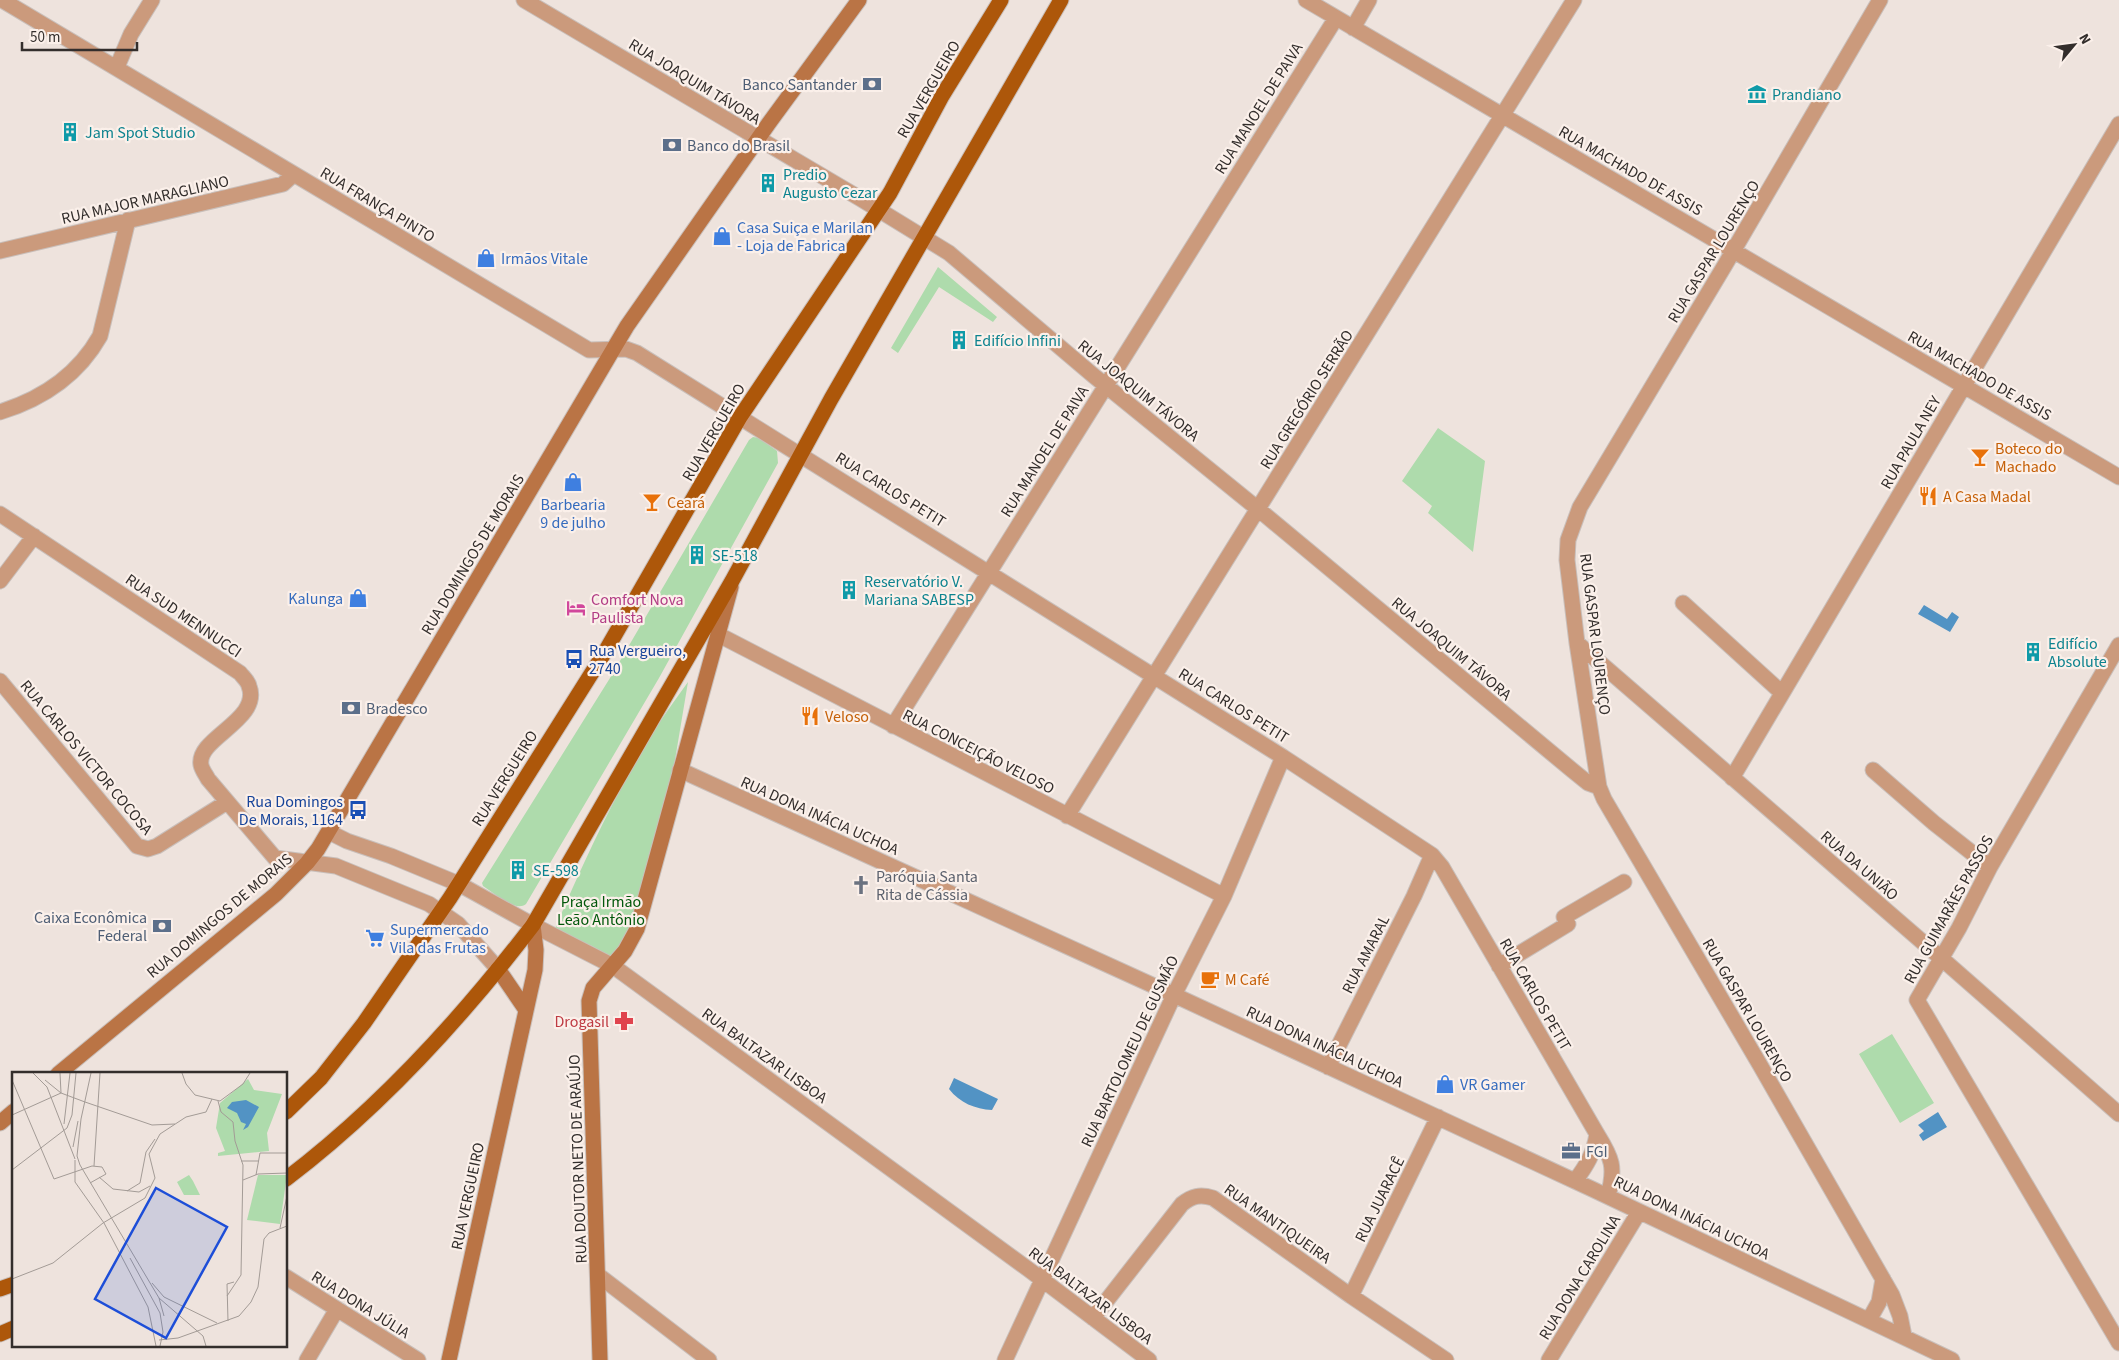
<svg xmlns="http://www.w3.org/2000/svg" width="2119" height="1360" viewBox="0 0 2119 1360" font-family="'Source Sans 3',sans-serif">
	<rect width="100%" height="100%" fill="#eee3dd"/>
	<!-- green -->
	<path fill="#aedbac" d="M938,267L997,317L993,322L939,287L898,353L891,348Z
		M1438,428L1485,461L1473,552L1428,513L1432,506L1402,481Z
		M753,437L759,438L777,451L778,463L659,678L526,904C515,913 493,892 483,886L482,883L610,678L749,440Z
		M688,682L669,796L628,934L612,957L592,946L554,931C582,865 612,800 649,739C661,719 675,700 688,682Z
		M1892,1034L1934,1103L1900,1123L1859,1054Z"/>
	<!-- water -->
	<path fill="#5293c4" d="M1924,605L1947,619L1952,612L1959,617L1950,632L1918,614Z
		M954,1078L998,1099L992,1110C975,1109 960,1103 949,1089Z
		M1938,1112L1947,1127L1923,1141L1919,1135L1924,1131L1918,1125Z"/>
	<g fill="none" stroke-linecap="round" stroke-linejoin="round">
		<!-- street casing -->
		<g stroke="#c9bfba" stroke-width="17">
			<path id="street" d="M2,0L589,350L626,349L637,353L1283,757L1432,855L1442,867L1597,1134C1594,1153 1587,1165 1575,1181
				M524,0L861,199L949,253L1094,376L1258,509L1572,770L1588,783L1599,787
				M1306,0L2119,477
				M1880,0L1725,265L1580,507L1568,540L1567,560L1577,643L1599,787L1604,799L1760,1065L1892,1295L1900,1316L1904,1336
				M1353,28L1369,0
				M117,67L131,34L152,0
				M0,251L283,184L294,174
				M0,412C42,399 78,375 100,336L128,220
				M0,514L240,673C243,677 248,681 249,686C262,720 196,738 201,765C202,770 206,775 208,779L275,858L336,866L429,904L458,924L498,969
				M0,581L34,536
				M1683,603L1782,693
				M719,635L1224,896
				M1577,643L1941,958L2119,1114
				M2119,645L1990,867L1959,928L1917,1000L2119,1343
				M0,681L137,846L148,849L157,846L227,802
				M893,726L1336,18
				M680,770L1174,995L1592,1189L1952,1360
				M1873,770L1934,823L1990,867
				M1732,778L2119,124
				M1067,816L1574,0
				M329,832L347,841L391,856L459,884L533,925L613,966L1028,1269L1149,1360
				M1499,966L1568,924L1564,917L1624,882
				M1328,1067L1414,896L1432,855
				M1597,1134C1612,1158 1616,1167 1608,1196
				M598,1275L709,1360
				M286,1277L418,1360
				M1351,1296L1438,1117
				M1093,1318L1182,1204C1192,1196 1200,1194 1213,1198L1351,1296L1446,1360
				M1869,1320L1879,1302L1883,1279
				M307,1360L337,1309
				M1005,1360L1174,995L1224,896L1283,757
				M1549,1360L1639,1212"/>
		</g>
		<!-- secondary casing -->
		<g stroke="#c9bfba" stroke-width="17">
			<path id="secondary" d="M498,969L526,1010
				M58,1074L276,894L307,863L318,849L627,326L769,123L859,0
				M0,1123L14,1111
				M449,1360L535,970L536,950L533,925
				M600,1360L589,1001L593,988L625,951L637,929L731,587"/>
		</g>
		<!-- primary casing -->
		<g stroke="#c9bfba" stroke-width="17">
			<path id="primary" d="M286,1112L321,1078L364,1023L450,898L605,652L740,417L890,193L942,96L1001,0
				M286,1179C381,1107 461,1019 533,925L732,581L831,399L1061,0
				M0,1289L14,1284
				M0,1334L14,1328"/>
		</g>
		<!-- street -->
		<use href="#street" stroke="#cb9a7c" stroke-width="15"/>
		<!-- secondary -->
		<use href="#secondary" stroke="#ba7445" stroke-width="15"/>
		<!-- primary -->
		<use href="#primary" stroke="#ad570a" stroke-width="15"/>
	</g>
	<!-- icons -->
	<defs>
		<g id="bank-bare" transform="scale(1.5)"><path d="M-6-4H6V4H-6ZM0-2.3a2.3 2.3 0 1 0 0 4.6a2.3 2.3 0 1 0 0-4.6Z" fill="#5c6f8a" stroke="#fbf0ea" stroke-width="2.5" paint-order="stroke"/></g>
		<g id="museum-bare" transform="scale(1.5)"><path d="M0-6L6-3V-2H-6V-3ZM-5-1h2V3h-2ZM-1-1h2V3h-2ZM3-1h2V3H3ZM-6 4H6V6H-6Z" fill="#0f9aa8" stroke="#fbf0ea" stroke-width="2.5" paint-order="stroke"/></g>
		<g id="building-bare" transform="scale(1.5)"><path d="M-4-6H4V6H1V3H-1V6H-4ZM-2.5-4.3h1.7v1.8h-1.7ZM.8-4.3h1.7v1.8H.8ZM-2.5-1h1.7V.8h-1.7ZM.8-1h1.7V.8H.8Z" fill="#0f9aa8" stroke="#fbf0ea" stroke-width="2.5" paint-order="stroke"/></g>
		<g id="shop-bare" transform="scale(1.5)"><path d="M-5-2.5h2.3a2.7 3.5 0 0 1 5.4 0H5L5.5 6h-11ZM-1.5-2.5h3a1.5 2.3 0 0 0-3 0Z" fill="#3f7fe0" stroke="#fbf0ea" stroke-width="2.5" paint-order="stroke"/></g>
		<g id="bar-bare" transform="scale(1.5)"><path d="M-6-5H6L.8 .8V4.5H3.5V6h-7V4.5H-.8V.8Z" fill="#e8710a" stroke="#fbf0ea" stroke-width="2.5" paint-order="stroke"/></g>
		<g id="restaurant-bare" transform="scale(1.5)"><path d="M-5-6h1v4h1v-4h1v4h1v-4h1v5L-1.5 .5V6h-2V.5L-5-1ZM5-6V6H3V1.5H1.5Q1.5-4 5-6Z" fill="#e8710a" stroke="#fbf0ea" stroke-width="2.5" paint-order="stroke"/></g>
		<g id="hotel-bare" transform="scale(1.5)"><path d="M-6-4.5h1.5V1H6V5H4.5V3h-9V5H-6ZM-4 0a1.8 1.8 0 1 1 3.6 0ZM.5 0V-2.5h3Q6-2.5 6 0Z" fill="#d1479c" stroke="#fbf0ea" stroke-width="2.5" paint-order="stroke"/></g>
		<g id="bus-bare" transform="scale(1.5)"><path d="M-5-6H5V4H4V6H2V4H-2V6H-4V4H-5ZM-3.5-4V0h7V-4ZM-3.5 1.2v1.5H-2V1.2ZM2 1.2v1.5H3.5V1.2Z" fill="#1a4fb4" stroke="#fbf0ea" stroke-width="2.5" paint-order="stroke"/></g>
		<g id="church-bare" transform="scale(1.5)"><path d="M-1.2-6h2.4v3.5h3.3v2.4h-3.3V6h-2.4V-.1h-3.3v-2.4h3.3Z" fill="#6b7280" stroke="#fbf0ea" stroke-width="2.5" paint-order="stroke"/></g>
		<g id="supermarket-bare" transform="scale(1.5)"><path d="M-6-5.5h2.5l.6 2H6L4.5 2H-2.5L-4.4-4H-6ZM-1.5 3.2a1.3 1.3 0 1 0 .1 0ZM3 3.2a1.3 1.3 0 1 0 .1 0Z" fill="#3f7fe0" stroke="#fbf0ea" stroke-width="2.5" paint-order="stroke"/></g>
		<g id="cafe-bare" transform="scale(1.5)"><path d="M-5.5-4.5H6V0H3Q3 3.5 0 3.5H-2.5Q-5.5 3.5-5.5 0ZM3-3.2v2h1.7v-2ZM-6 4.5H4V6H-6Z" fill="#e8710a" stroke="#fbf0ea" stroke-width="2.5" paint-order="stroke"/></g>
		<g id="pharmacy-bare" transform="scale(1.5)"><path d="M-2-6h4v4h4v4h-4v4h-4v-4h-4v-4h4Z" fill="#e0444e" stroke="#fbf0ea" stroke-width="2.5" paint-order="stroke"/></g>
		<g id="office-bare" transform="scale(1.5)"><path d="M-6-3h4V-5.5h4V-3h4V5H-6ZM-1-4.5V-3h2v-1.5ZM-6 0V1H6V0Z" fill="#5c6f8a" stroke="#fbf0ea" stroke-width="2.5" paint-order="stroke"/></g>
	</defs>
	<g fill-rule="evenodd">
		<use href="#bank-bare" x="872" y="84"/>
		<use href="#museum-bare" x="1757" y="94"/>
		<use href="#building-bare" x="70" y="132"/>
		<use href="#bank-bare" x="672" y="145"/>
		<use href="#building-bare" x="768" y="183"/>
		<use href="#shop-bare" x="722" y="236"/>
		<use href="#shop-bare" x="486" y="258"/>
		<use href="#building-bare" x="959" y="340"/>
		<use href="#bar-bare" x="1980" y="457"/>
		<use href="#shop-bare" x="573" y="482"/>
		<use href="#restaurant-bare" x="1928" y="496"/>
		<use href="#bar-bare" x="652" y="502"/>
		<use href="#building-bare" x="697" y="555"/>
		<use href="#building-bare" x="849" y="590"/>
		<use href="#shop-bare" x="358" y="598"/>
		<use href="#hotel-bare" x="576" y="608"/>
		<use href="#building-bare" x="2033" y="652"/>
		<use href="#bus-bare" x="574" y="659"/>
		<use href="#bank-bare" x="351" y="708"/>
		<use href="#restaurant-bare" x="810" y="716"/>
		<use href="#bus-bare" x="358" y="810"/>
		<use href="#building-bare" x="518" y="870"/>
		<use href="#church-bare" x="861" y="885"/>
		<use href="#bank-bare" x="162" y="926"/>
		<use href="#supermarket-bare" x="375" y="938"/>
		<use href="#cafe-bare" x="1210" y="979"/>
		<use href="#pharmacy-bare" x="624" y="1021"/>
		<use href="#shop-bare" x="1445" y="1084"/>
		<use href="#office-bare" x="1571" y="1151"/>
	</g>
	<g text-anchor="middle" stroke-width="4.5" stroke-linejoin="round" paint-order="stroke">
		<!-- street labels -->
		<g font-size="16" fill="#332e2c" stroke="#fbf0ea">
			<text transform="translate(695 81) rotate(31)" y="6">RUA JOAQUIM TÁVORA</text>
			<text transform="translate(928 89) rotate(-60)" y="6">RUA VERGUEIRO</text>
			<text transform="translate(1258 108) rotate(-58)" y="6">RUA MANOEL DE PAIVA</text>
			<text transform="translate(1631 170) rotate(30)" y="6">RUA MACHADO DE ASSIS</text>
			<text transform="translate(145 199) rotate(-13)" y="6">RUA MAJOR MARAGLIANO</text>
			<text transform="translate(378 204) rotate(31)" y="6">RUA FRANÇA PINTO</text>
			<text transform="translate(1713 251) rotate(-59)" y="6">RUA GASPAR LOURENÇO</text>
			<text transform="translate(1980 375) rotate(30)" y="6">RUA MACHADO DE ASSIS</text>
			<text transform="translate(1139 390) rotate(39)" y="6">RUA JOAQUIM TÁVORA</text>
			<text transform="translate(1306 399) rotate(-58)" y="6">RUA GREGÓRIO SERRÃO</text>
			<text transform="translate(713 432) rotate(-60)" y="6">RUA VERGUEIRO</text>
			<text transform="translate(1910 442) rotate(-60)" y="6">RUA PAULA NEY</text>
			<text transform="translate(1044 451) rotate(-58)" y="6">RUA MANOEL DE PAIVA</text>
			<text transform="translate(891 489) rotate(32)" y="6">RUA CARLOS PETIT</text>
			<text transform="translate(472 554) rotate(-59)" y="6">RUA DOMINGOS DE MORAIS</text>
			<text transform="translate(184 615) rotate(34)" y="6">RUA SUD MENNUCCI</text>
			<text transform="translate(1596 634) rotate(83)" y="6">RUA GASPAR LOURENÇO</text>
			<text transform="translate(1452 648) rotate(40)" y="6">RUA JOAQUIM TÁVORA</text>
			<text transform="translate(1234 705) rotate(32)" y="6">RUA CARLOS PETIT</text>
			<text transform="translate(979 751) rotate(27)" y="6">RUA CONCEIÇÃO VELOSO</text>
			<text transform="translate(87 757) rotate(50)" y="6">RUA CARLOS VICTOR COCOSA</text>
			<text transform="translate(504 778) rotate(-58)" y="6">RUA VERGUEIRO</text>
			<text transform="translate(820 815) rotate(24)" y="6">RUA DONA INÁCIA UCHOA</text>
			<text transform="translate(1860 865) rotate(41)" y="6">RUA DA UNIÃO</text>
			<text transform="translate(1948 909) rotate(-61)" y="6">RUA GUIMARÃES PASSOS</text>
			<text transform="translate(219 915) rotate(-40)" y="6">RUA DOMINGOS DE MORAIS</text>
			<text transform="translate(1365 954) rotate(-63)" y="6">RUA AMARAL</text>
			<text transform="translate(1536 994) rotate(60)" y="6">RUA CARLOS PETIT</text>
			<text transform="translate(1748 1010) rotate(60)" y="6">RUA GASPAR LOURENÇO</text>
			<text transform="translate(1325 1046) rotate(25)" y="6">RUA DONA INÁCIA UCHOA</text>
			<text transform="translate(1129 1051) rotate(-65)" y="6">RUA BARTOLOMEU DE GUSMÃO</text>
			<text transform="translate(765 1055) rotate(36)" y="6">RUA BALTAZAR LISBOA</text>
			<text transform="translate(577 1159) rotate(-92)" y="6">RUA DOUTOR NETO DE ARAÚJO</text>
			<text transform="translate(467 1196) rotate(-78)" y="6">RUA VERGUEIRO</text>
			<text transform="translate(1379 1199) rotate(-64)" y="6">RUA JUARACÊ</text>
			<text transform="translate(1692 1217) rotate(26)" y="6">RUA DONA INÁCIA UCHOA</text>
			<text transform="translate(1278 1223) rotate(35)" y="6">RUA MANTIQUEIRA</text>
			<text transform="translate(1579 1277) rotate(-59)" y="6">RUA DONA CAROLINA</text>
			<text transform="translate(1091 1295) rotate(37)" y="6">RUA BALTAZAR LISBOA</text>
			<text transform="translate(361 1304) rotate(32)" y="6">RUA DONA JÚLIA</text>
		</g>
		<!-- service labels -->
		<g font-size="16" fill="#4e5e75" stroke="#fbf0ea" text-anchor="start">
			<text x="857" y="90" text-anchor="end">Banco Santander</text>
			<text x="687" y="151">Banco do Brasil</text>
			<text x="366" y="714">Bradesco</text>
			<text x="147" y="923" text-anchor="end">Caixa Econômica<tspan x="147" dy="18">Federal</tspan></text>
			<text x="1586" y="1157">FGI</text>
		</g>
		<!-- culture labels -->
		<g font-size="16" fill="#0d838f" stroke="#fbf0ea" text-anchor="start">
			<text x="1772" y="100">Prandiano</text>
			<text x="85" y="138">Jam Spot Studio</text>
			<text x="783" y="180">Predio<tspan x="783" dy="18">Augusto Cezar</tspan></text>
			<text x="974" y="346">Edifício Infini</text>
			<text x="712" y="561">SE-518</text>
			<text x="864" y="587">Reservatório V.<tspan x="864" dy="18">Mariana SABESP</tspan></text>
			<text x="2048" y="649">Edifício<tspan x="2048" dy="18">Absolute</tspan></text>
			<text x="533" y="876">SE-598</text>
		</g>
		<!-- shop labels -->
		<g font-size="16" fill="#366cbe" stroke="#fbf0ea" text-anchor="start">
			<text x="737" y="233">Casa Suiça e Marilan<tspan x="737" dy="18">- Loja de Fabrica</tspan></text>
			<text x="501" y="264">Irmãos Vitale</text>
			<text x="573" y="510" text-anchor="middle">Barbearia<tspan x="573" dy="18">9 de julho</tspan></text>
			<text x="343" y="604" text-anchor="end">Kalunga</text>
			<text x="390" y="935">Supermercado<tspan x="390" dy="18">Vila das Frutas</tspan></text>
			<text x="1460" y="1090">VR Gamer</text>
		</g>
		<!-- food labels -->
		<g font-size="16" fill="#c56008" stroke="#fbf0ea" text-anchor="start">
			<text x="1995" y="454">Boteco do<tspan x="1995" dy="18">Machado</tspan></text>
			<text x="1943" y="502">A Casa Madal</text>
			<text x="667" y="508">Ceará</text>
			<text x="825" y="722">Veloso</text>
			<text x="1225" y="985">M Café</text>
		</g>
		<!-- hotel labels -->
		<g font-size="16" fill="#b23c85" stroke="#fbf0ea" text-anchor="start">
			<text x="591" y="605">Comfort Nova<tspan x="591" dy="18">Paulista</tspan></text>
		</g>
		<!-- transit labels -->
		<g font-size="16" fill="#164399" stroke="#fbf0ea" text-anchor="start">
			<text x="589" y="656">Rua Vergueiro,<tspan x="589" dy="18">2740</tspan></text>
			<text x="343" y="807" text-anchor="end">Rua Domingos<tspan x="343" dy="18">De Morais, 1164</tspan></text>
		</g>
		<!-- worship labels -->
		<g font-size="16" fill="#5b616d" stroke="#fbf0ea" text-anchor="start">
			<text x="876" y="882">Paróquia Santa<tspan x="876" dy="18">Rita de Cássia</tspan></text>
		</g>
		<!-- park labels -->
		<g font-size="16" fill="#02580b" stroke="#fbf0ea">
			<text x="601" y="907">Praça Irmão<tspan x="601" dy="18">Leão Antônio</tspan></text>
		</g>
		<!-- health labels -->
		<g font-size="16" fill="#be3a42" stroke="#fbf0ea" text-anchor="end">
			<text x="609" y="1027">Drogasil</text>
		</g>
	</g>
	<!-- overview -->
	<g transform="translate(12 1072)">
		<rect width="275" height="275" fill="#eee3dd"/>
		<path d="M236,7L242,18L270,22L255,61L257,79L206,84V81L213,79L204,56L208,31ZM177,103L181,109L188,123H172L165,110Z" fill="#aedbac"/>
		<path d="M246,103H275L268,152L235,148Z" fill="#aedbac"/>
		<path d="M234,28L247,35L236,55L231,58L234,52L229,50L225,41L215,36L220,30Z" fill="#5293c4"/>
		<path fill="none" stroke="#a39b96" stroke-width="1" d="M21,1L35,15L63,87M48,1L49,21M79,1L69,47L65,84L68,93L147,226L191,264L194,274M170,1L174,12L183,23L208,29L231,12L238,1M0,8L42,107L80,94L90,95L94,102M33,8L49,21L73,30M206,29L209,40L221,50L223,69L231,93L229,203L215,224M73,30L140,53L163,52M0,43L49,21M52,52L58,1M61,75L66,49M63,88V110L92,151L136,235L144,274M229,89H247M82,94L88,1M0,98L55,56L60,43L64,1M244,103L248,81H275M87,105L101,117L127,120L138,114M231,108L246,102L275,101M78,111L94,102M115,119L128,111L134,80L143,67M268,156L275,124M118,186L148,241L151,260L148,274M0,207L41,191L91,151L133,126L143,106L137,82L148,62L174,45L194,40L200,27M140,211L152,225L205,251M147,226L152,244M216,249L215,212L222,210M147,268L166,266L227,244L239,230L246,215L252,167L257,161L275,154"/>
		<path fill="#1d4ed8" fill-opacity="0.15" stroke="#1d4ed8" stroke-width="2.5" d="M144,116L215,155L154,266L83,227Z"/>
		<rect width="275" height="275" fill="none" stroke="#332e2c" stroke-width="2.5"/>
	</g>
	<!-- north arrow -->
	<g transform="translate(2074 45) rotate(61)" stroke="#fbf0ea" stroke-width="4" paint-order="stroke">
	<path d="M0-4L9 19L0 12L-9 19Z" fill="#332e2c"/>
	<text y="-8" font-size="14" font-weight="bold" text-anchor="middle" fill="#332e2c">N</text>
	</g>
	<!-- scale -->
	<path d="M22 42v8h115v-8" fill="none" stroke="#332e2c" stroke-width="2.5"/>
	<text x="30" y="42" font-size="15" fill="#332e2c" stroke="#fbf0ea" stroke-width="4" paint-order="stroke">50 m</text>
</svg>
